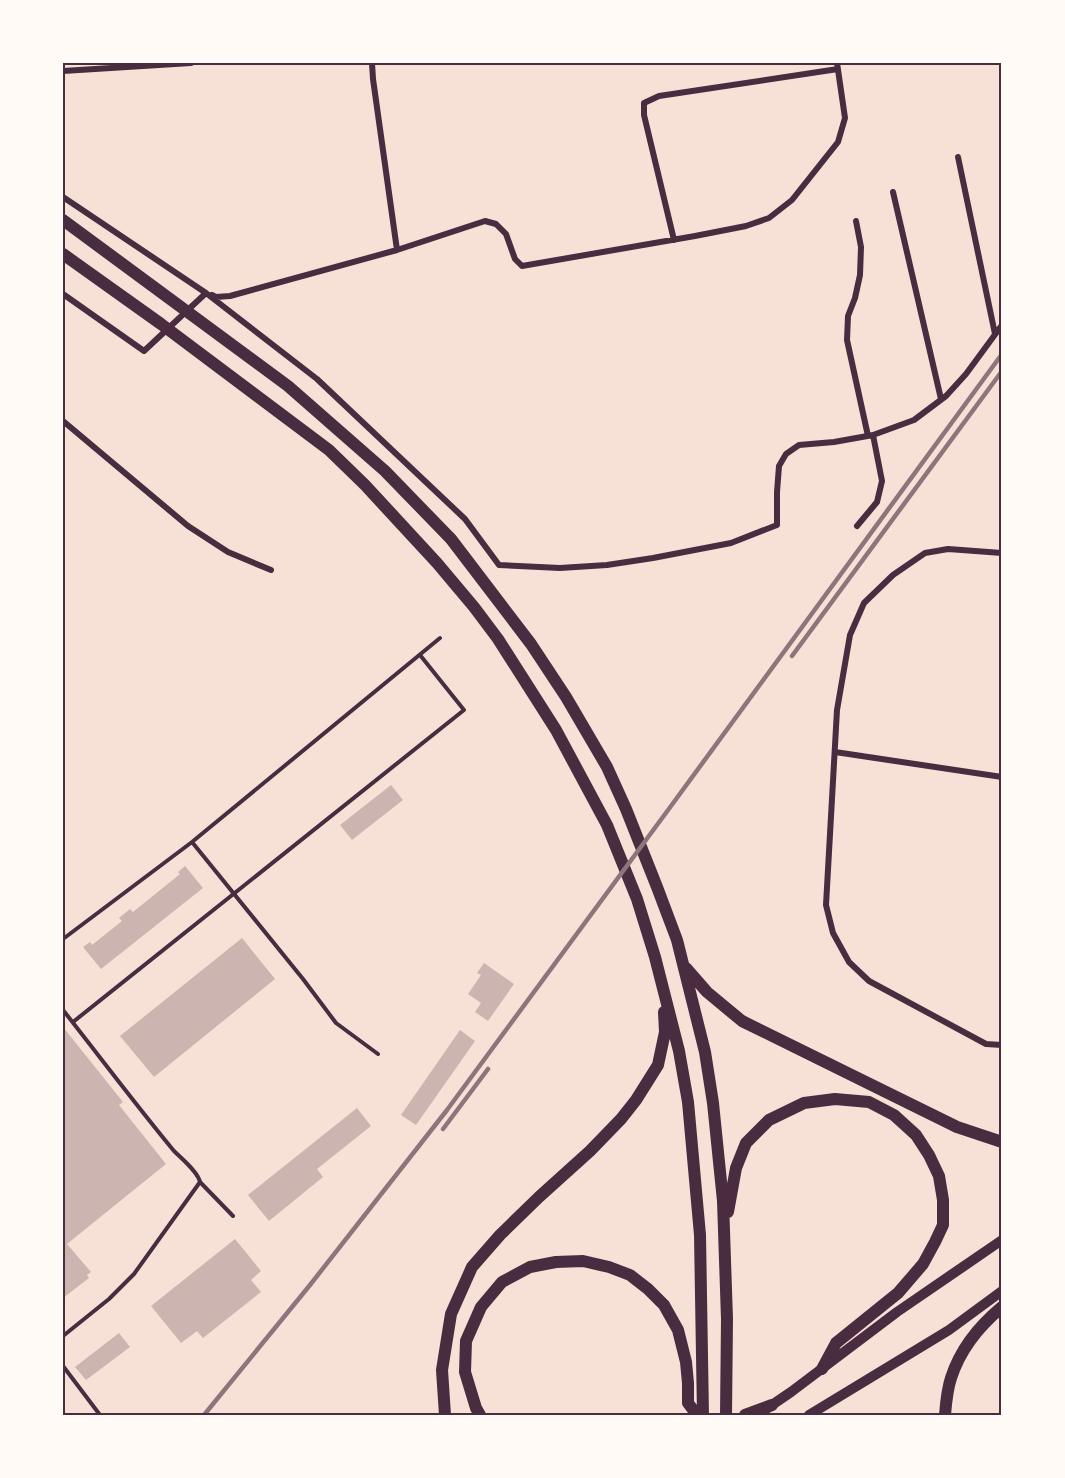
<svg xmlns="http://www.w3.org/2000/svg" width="1065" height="1478" viewBox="0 0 1065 1478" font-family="Arial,sans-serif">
	<rect width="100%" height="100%" fill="#f7e1d7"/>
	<!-- building -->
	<path fill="#ccb4b1" d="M391,785L403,800L352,840L340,825Z
		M185,866L203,888L101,969L83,947L90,942L92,945L122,921L119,918L130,909L133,912L180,874L178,872Z
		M242,938L275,979L154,1077L120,1036Z
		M484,963L514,984L488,1021L475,1012L481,1003L468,994L481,975L477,973Z
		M63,1027L123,1102L119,1105L166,1164L67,1244L91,1272L87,1275L89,1278L63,1298Z
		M460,1030L475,1041L416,1125L401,1115Z
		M357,1108L371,1126L317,1169L323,1177L269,1221L248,1195Z
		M235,1239L261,1271L251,1280L261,1292L203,1338L197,1331L181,1343L151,1306Z
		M119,1333L130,1347L86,1380L75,1367Z"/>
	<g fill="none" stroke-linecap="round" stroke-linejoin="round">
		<!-- service -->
		<path stroke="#4a2c40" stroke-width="4" d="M192,842L303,979L336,1023L378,1054
			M63,939L192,842L440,638
			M63,1010C100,1057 136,1105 174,1151C182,1159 198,1172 200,1182L233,1216
			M73,1022L464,710L420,655
			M63,1336L109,1299L134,1274L200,1182
			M63,1366L100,1415"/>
		<!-- minor -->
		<path stroke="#4a2c40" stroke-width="6" d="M372,63L373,79L397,250
			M63,71L191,63
			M958,157L995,334
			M893,192L941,399
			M63,197L206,293L317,379L465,519L499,565L560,568L607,565L653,558L731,543L777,525V492L779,466L786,454L799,445L834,442L873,435L914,420L946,396L966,374L1002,325
			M856,221L861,247L860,275L855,298L848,316L847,340L868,436
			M674,240L644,115V103L659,96L838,69
			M63,294L144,351L206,293
			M212,295L216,297L230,296L397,250L485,221L496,224L506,234L515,259L522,266L695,236L746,226L769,218L792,200L838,142L845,118L837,63
			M63,421L188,526L228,552L271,570
			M857,526L877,502L882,481L873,435
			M1002,553L948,549L925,553L893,575L864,603L850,635L837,710L826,905L833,933L849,962L869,981L986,1044L1002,1045
			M835,752L1002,777"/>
		<!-- secondary -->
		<path stroke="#4a2c40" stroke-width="10" d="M766,1409L791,1392L897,1312L1002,1240
			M809,1415L949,1330L1002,1291"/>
		<!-- primary -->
		<path stroke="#4a2c40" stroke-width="12" d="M63,220L288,386L385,471L451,539L531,644L566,697L607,767L626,809L657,887L677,940L705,1052L713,1103L723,1201L727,1319L726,1415
			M63,254L161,324L329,450L365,485L437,563L474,607L498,639L556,730L607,825L637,899L655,957L679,1051L688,1102L700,1235L703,1415
			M686,968L707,992L742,1021L957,1127L1002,1142
			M728,1212L736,1168L746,1143L769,1120L804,1103L835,1099L869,1102L894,1115L916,1135L929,1155L939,1176L943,1200V1225L935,1242L923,1264L898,1293L836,1343L822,1369
			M445,1415L442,1370L451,1314L472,1267L500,1235L539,1197L590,1151L621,1119L636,1100L658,1065L665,1032L664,1012
			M480,1415L476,1408L465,1372L466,1341L481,1307L502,1282L530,1267L556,1262L583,1261L609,1267L630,1275L648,1289L664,1305L678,1330L686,1362L688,1383V1403L697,1415
			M745,1415L772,1405
			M945,1415C946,1403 947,1390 951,1378C960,1350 979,1326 1002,1307"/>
		<!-- rail -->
		<path stroke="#8f747c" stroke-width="4.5" d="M792,656L1002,371
			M443,1129L488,1069
			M204,1415L310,1285L447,1110L671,806L1002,354"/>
	</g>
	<!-- border -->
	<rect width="1065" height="1478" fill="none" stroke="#fffaf5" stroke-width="129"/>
	<rect x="64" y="64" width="936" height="1350" fill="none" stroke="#4a2c40" stroke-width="2"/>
</svg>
